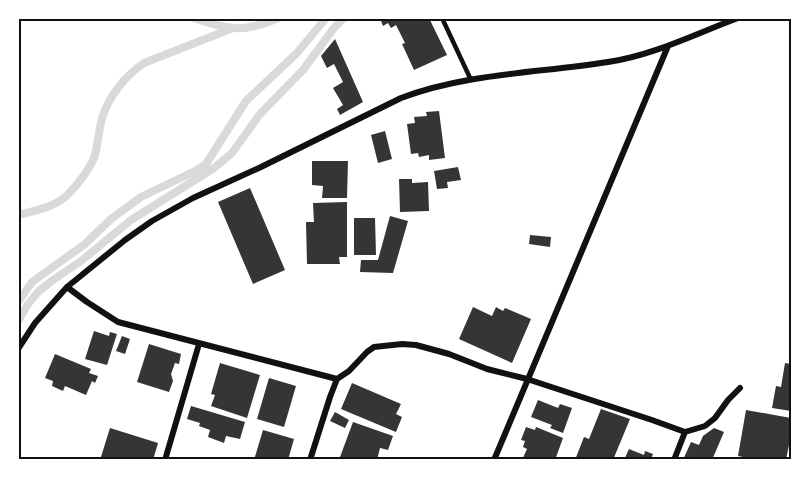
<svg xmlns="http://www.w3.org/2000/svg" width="809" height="478" viewBox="0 0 809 478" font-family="'Public Sans',sans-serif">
	<rect width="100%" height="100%" fill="#fff"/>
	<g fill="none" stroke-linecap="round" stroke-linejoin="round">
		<!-- stream -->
		<path stroke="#d9d9d9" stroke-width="8" d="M194,18C227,30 245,33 278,18
			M18,215C31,212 46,209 58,202C71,195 91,168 95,155C98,143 99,130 102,118C109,96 125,76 144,63L233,28
			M18,302L32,282L85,244L111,219L141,197L195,171L206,164L246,101L297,53L326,18
			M18,321L28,304L39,291L53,280L81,261L131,220L214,168L232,153L260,114L303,70L334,28L344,18"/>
	</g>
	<!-- building -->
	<path fill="#353535" d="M380,18H429L447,55L414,70L402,44L405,43L396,25L391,28L388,23L383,26Z
		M335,39L363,102L340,115L337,109L343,105L333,88L343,82L334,64L327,68L321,56Z
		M439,111L445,158L429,160V155L419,157L418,153L411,154L407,124L415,123L414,117L427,116L426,112Z
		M385,131L392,159L378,163L371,135Z
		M312,161H348L347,198H322L323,186L312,185Z
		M458,167L461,180L447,182L448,188L437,189L434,171Z
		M399,179H412V183L428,182L429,211L400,212Z
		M250,188L285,270L253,284L218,202Z
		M347,202V257H339L340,264H307L306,222H314L313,203Z
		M390,216L408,221L393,273L360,272L361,260H378Z
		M354,218H375L376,255H354Z
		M530,235L551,237L550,247L529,244Z
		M473,307L492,316L496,307L503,311L505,308L531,319L512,363L459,339Z
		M94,331L109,336L110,332L117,334L107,365L85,359Z
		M122,336L130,339L125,354L116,351Z
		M149,344L181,354L179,364L175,363L171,374L173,381L169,392L137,382Z
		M55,354L91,369L89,373L98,376L95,383L92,381L86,395L65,386L63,391L52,386L53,381L45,378Z
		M220,363L260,375L247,418L211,406L215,395L211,394Z
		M785,363L791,364V411L772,408L776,386L781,387Z
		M269,378L296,386L284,427L257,419Z
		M352,383L401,404L396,414L402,417L396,432L341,409Z
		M538,400L558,408L560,404L572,408L563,433L550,428L552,425L531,417Z
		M191,406L245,422L240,439L226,436L224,443L208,437L210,430L199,426L200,423L187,419Z
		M601,409L630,419L613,460H575L584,437L589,439Z
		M746,410L791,418V435L786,460H758L738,456Z
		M335,412L349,420L345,428L330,421Z
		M353,422L393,436L388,450L380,448L377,460H337L340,457Z
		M526,427L535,430L536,427L563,438L555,460H522L527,449L523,447L525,441L521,440Z
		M110,428L158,443L153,460H100Z
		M714,428L724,432L712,460H683L691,442L699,445L703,436Z
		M263,430L294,439L288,460H254Z
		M629,449L644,455L645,451L653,454L651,460H624Z"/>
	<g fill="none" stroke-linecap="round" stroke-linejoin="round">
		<!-- service -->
		<path stroke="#111" stroke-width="4.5" d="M442,18L471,80"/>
		<!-- minor -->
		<path stroke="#111" stroke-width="6" d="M67,287L87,302L118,322L337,379L349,371L367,352L374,347L402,344L416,345L449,354L487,369L527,379L652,420L685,432L705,426L715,418L728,400L740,388
			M18,349L35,323L67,287L125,240L152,221L193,198L261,167L401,98C467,73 539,73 608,62C654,55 695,34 738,18
			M165,460L199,344
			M310,460L330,397L337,379
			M494,460L668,46
			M674,460L685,432"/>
	</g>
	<!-- border -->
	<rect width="809" height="478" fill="none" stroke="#ffffff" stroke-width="39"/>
	<rect x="20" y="20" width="770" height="438" fill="none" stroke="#111" stroke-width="2"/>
</svg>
